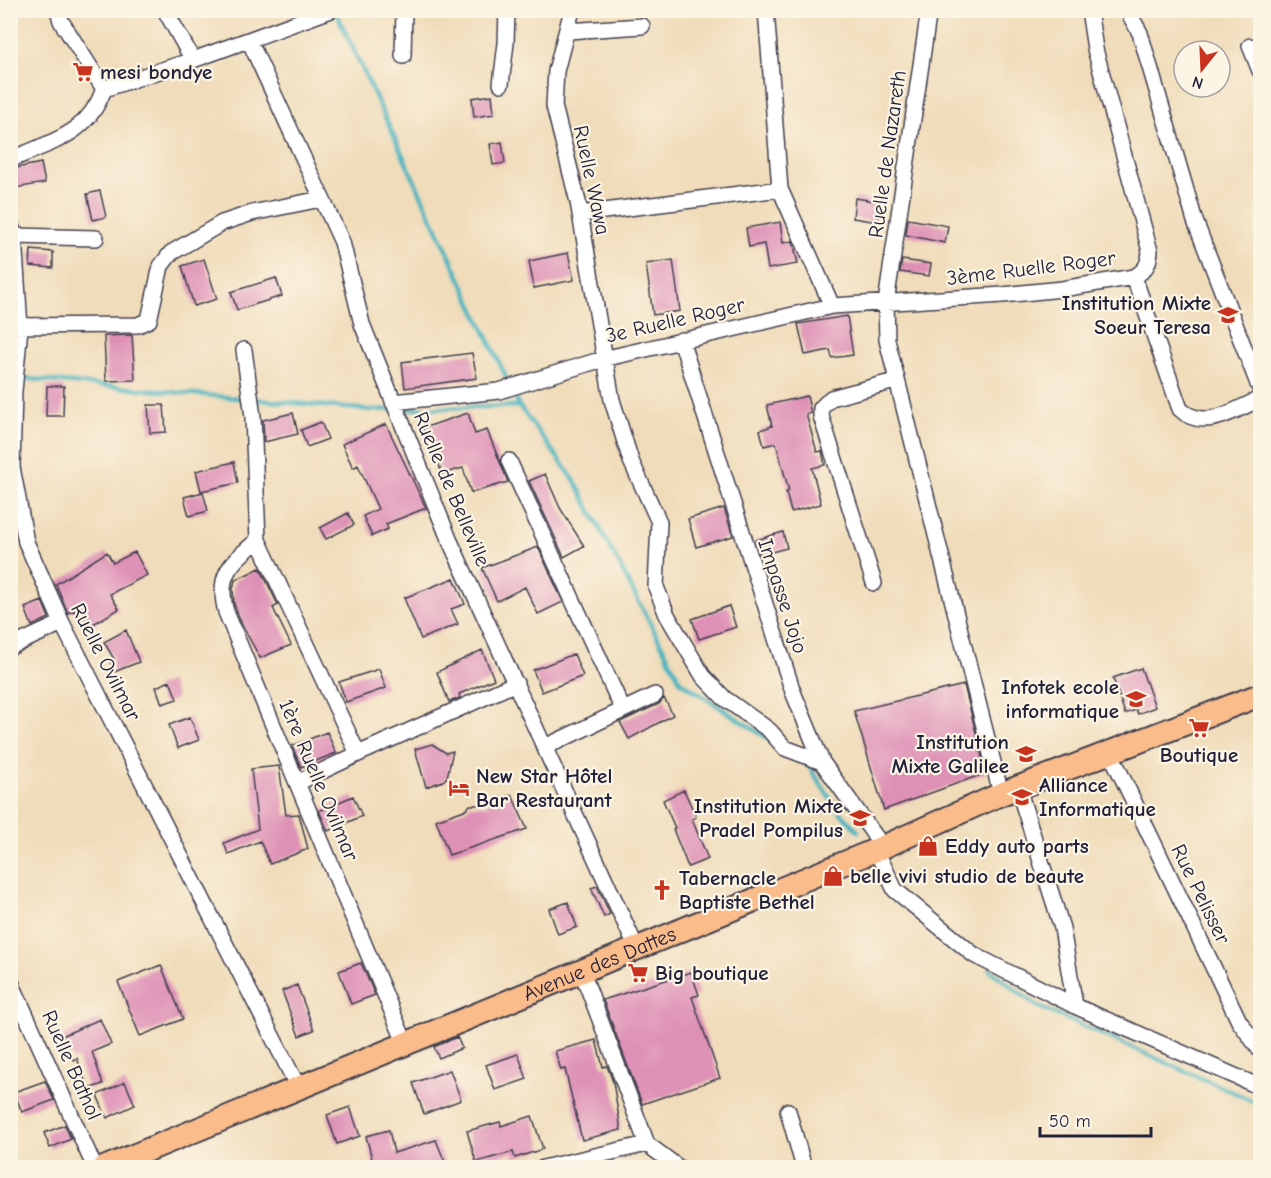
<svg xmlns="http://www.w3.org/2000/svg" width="1271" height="1178" viewBox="0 0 1271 1178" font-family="'Comic Neue',sans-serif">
	<rect width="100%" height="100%" fill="#fcf5e5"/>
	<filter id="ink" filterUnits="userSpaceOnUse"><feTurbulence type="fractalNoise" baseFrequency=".0167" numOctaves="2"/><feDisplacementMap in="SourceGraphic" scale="12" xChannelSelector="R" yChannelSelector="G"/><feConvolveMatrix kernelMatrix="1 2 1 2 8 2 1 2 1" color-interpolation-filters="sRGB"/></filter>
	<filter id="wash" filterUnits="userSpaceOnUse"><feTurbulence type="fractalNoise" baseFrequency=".008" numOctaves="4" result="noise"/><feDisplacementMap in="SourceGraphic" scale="24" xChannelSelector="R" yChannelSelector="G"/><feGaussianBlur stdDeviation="1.35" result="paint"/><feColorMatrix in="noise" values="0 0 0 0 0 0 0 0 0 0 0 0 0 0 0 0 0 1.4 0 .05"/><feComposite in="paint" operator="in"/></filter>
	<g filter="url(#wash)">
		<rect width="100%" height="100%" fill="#f0dcba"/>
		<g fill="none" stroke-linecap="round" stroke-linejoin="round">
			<!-- stream -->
			<path stroke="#45b4bf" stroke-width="4.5" d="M335,10L506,377
				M19,378L370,410L519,406
				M514,394L519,406L575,481L681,682L770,740
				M802,761L808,765L837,809L858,831
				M990,970L1037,1006L1260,1104"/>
		</g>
		<g id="blocks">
			<!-- building -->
			<path fill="#de90b6" d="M492,95L494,114L474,117L472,98Z
				M502,142L505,163L493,165L490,144Z
				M41,163L45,183L15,188L11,169Z
				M100,191L106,217L93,220L87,194Z
				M855,198L881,202L878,222L853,218Z
				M908,219L948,226L945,243L906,235Z
				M780,222L783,243L793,241L798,264L768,269L764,244L749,247L746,228Z
				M31,250L53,252V268L30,266Z
				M568,253L574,280L534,288L529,261Z
				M204,259L217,299L194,306L182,266Z
				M673,260L680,311L653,315L646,264Z
				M902,260L931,264L929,276L900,272Z
				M276,278L282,296L237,310L231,292Z
				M847,316L853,355L832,358L830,350L805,355L798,324Z
				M132,335L135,380L106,381L104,336Z
				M472,353L477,378L405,388L402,362Z
				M47,386H64L63,416H46Z
				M807,396L811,413L806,414L817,452L822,451L825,465L812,468L821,504L791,512L786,492L789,491L776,443L764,446L760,430L772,426L767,405Z
				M148,405H164L166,432L150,433Z
				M293,413L298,434L264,442L263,420Z
				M468,413L475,434L487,430L508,482L471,493L463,468L442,474L433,446L430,447L423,428Z
				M321,422L328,439L307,447L301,430Z
				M386,424L426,508L386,524L388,529L372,536L363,516L378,509L358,465L353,468L342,444Z
				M234,462L238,483L201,491L196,471Z
				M545,474L560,508L584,546L564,557L529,481Z
				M203,492L208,511L189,516L184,497Z
				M724,508L733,536L696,547L688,519Z
				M348,513L354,525L326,539L320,528Z
				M783,532L787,548L760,555L756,540Z
				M538,547L563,602L538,614L525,587L497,601L482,568Z
				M107,552L113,563L135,552L147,575L110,594L119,609L85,629L74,610L68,613L56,584Z
				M260,568L278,605L273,608L291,645L260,658L242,625L234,604L233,589L235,580Z
				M454,578L465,604L451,609L458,624L421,639L404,598Z
				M42,601L49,618L32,626L25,608Z
				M729,606L736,627L699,639L692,619Z
				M126,630L139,662L114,672L110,661L114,659L104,642Z
				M482,650L494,679L459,694L460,698L449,702L437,672Z
				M574,654L583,676L542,692L533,670Z
				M1141,668L1155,707L1138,714L1136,710L1125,714L1113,678Z
				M379,669L386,688L346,702L339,682Z
				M170,681L177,699L162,704L156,687Z
				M964,685L986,773L884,810L854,711Z
				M664,698L673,715L629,739L620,722L659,704Z
				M190,717L199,740L178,748L169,725Z
				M327,732L336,753L301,767L292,746Z
				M432,744L446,753L453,751L447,777L443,781L426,787L415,749Z
				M279,766L286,815L299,814L308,849L270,864L260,841L228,854L224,843L258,829L251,769Z
				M684,790L696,817L692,819L708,859L688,867L673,829L675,828L663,800Z
				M512,795L527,829L449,855L436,820L467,809L470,805H487L490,800Z
				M353,796L362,816L328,831L319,811Z
				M597,886L610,914L604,917L591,888Z
				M568,902L577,927L558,934L549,909Z
				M361,963L375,995L351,1004L339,971Z
				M161,965L183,1019L140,1036L118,982Z
				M691,972L699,995L692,997L720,1078L642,1104L603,1000Z
				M297,985L314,1030L299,1036L282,991Z
				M100,1019L111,1044L92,1052L103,1084L88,1089L77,1058L73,1060L62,1036Z
				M457,1037L462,1048L439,1058L434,1047Z
				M596,1040L603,1067L607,1066L613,1082L621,1130L582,1140L565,1069L561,1070L555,1051Z
				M518,1054L527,1079L495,1090L486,1065Z
				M450,1070L461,1100L424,1114L413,1083Z
				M45,1081L54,1100L22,1112L14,1092Z
				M125,1082L135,1105L107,1118L97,1095Z
				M350,1107L360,1136L337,1144L327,1115Z
				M532,1116L543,1149L515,1158L513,1152L476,1162L467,1131L500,1122L501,1126Z
				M65,1125L71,1139L50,1148L44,1133Z
				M389,1130L394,1153L436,1140L447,1167H374L366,1136Z"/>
		</g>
	</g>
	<g filter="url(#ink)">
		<use href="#blocks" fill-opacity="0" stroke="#413e4e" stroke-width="1.5"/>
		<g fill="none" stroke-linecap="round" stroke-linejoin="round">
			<!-- street casing -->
			<g stroke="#413e4e" stroke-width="18">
				<path id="street" d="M58,10L61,21L104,89
					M572,10L556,71L554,106L578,202L612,400L631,461L659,522L656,587L667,615L703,676L724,698L769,730L785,748L822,762
					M766,10L780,189L832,306
					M929,10L886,303L887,340L1001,794
					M1127,10L1140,33L1195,221L1260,389
					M568,31L642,26
					M249,40L342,242L362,324L449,539L636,947
					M1250,46L1260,71
					M403,56L404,10
					M193,60L331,10
					M501,84L506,43L507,10
					M10,160C52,141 87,136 104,89L193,60L165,10
					M580,214L780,189
					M10,222L14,236L20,328L14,391L12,467L26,542L62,623L298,1087
					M14,236L96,238
					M1134,277L1180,409C1204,432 1234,410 1260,399
					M10,326L138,325L149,320L161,266L171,253L222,223L252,213L321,199
					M681,340L793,692L822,762L883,847
					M244,350L253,417L258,540L358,754L516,683
					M393,402L499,391L603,359L832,306L1003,295L1062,289L1134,277C1146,270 1149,264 1150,251L1095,49L1089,10
					M509,461L623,710
					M258,540C231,563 216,574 226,612L406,1045
					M874,583L821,416V408L831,398L895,381
					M10,647L62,623
					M545,747L655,695
					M1110,752L1239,1021L1260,1050
					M297,783L358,754
					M1018,788L1062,928L1075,1006
					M876,850L895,890L974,955L1075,1006L1260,1087
					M582,972L647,1144L679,1168
					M10,980L95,1168
					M788,1111L804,1168
					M543,1168L647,1144"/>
			</g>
			<!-- primary casing -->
			<g stroke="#413e4e" stroke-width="26">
				<g id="primary">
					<path id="s1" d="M104,1168L883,847L1001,794L1260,695"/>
				</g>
			</g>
			<!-- street -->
			<use href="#street" stroke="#fff" stroke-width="15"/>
			<!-- primary -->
			<use href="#primary" stroke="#f9bc8a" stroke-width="22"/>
		</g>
	</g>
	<!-- icons -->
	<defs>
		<g id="supermarket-bare" transform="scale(1.62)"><path d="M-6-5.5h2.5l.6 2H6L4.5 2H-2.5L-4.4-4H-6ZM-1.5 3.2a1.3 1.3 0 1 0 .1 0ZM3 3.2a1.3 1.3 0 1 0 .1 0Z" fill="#c8321e" stroke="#fcf5e5" stroke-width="2.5" paint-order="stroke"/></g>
		<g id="school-bare" transform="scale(1.62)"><path d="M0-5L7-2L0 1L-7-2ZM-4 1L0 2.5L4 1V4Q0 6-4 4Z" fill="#c8321e" stroke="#fcf5e5" stroke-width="2.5" paint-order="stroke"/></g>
		<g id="university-bare" transform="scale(1.62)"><path d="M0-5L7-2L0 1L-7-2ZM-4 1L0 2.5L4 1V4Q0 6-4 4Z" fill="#c8321e" stroke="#fcf5e5" stroke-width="2.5" paint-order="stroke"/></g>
		<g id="hotel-bare" transform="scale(1.62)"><path d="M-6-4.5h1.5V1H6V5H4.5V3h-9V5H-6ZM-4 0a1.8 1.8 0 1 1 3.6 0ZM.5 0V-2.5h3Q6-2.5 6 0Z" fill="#c8321e" stroke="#fcf5e5" stroke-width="2.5" paint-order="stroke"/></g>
		<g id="shop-bare" transform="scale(1.62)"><path d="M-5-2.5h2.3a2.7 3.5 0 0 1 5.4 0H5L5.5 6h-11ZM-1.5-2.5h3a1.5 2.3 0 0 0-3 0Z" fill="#c8321e" stroke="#fcf5e5" stroke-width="2.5" paint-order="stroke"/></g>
		<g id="church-bare" transform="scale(1.62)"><path d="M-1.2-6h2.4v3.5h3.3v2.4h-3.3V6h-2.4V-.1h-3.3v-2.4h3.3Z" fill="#c8321e" stroke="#fcf5e5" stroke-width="2.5" paint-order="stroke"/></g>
	</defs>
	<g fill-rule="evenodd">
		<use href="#supermarket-bare" x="83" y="72"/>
		<use href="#school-bare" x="1228" y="315"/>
		<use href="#university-bare" x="1136" y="699"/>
		<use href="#supermarket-bare" x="1199" y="728"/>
		<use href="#school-bare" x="1026" y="754"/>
		<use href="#hotel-bare" x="459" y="788"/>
		<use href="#school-bare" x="1022" y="797"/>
		<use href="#school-bare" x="860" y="818"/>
		<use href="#shop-bare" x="928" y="846"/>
		<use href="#shop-bare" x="833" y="876"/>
		<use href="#church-bare" x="662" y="890"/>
		<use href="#supermarket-bare" x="638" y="973"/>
	</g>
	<g text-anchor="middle" stroke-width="4.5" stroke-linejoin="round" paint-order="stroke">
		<!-- poi labels -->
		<g font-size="21" font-weight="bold" fill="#22223b" stroke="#fcf5e5" text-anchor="start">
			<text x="100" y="79">mesi bondye</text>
			<text x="1211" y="310" text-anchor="end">Institution Mixte<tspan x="1211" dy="24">Soeur Teresa</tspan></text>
			<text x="1119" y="694" text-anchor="end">Infotek ecole<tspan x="1119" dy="24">informatique</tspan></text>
			<text x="1009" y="749" text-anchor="end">Institution<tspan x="1009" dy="24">Mixte Galilee</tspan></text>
			<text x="1199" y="762" text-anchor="middle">Boutique</text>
			<text x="476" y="783">New Star Hôtel<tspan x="476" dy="24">Bar Restaurant</tspan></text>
			<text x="1039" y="792">Alliance<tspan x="1039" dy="24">Informatique</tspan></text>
			<text x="843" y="813" text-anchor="end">Institution Mixte<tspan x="843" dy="24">Pradel Pompilus</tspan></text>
			<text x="945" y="853">Eddy auto parts</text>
			<text x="850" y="883">belle vivi studio de beaute</text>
			<text x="679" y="885">Tabernacle<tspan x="679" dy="24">Baptiste Bethel</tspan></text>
			<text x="655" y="980">Big boutique</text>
		</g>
		<!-- street labels -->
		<g font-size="21" fill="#22223b" stroke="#fcf5e5">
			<text transform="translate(887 154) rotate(-82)" y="7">Ruelle de Nazareth</text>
			<text transform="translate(592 180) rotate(78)" y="7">Ruelle Wawa</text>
			<text transform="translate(1031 268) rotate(-7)" y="7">3ème Ruelle Roger</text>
			<text transform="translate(675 320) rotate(-13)" y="7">3e Ruelle Roger</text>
			<text transform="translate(452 489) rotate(67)" y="7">Ruelle de Belleville</text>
			<text transform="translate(783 596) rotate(72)" y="7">Impasse Jojo</text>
			<text transform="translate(106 662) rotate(63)" y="7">Ruelle Ovilmar</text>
			<text transform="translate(319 780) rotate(67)" y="7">1ère Ruelle Ovilmar</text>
			<text transform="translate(1201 894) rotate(64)" y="7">Rue Pelisser</text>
			<text dy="7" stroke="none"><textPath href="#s1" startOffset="536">Avenue des Dattes</textPath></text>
			<text transform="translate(72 1065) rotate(66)" y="7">Ruelle Bathol</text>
		</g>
	</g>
	<!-- margin -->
	<rect width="1271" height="1178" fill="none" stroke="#fcf5e5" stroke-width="36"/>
	<!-- north arrow -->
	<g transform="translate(1202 69) rotate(198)"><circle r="28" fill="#fcf5e5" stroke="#a5a1a1" stroke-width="1.5"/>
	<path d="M0-4.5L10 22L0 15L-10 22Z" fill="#c8321e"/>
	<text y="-9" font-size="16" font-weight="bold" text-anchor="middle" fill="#22223b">N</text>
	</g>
	<!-- scale -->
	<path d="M1040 1127v9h111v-9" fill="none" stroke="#22223b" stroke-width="3"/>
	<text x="1049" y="1127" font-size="18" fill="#22223b" stroke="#fcf5e5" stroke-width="4.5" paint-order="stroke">50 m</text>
</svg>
